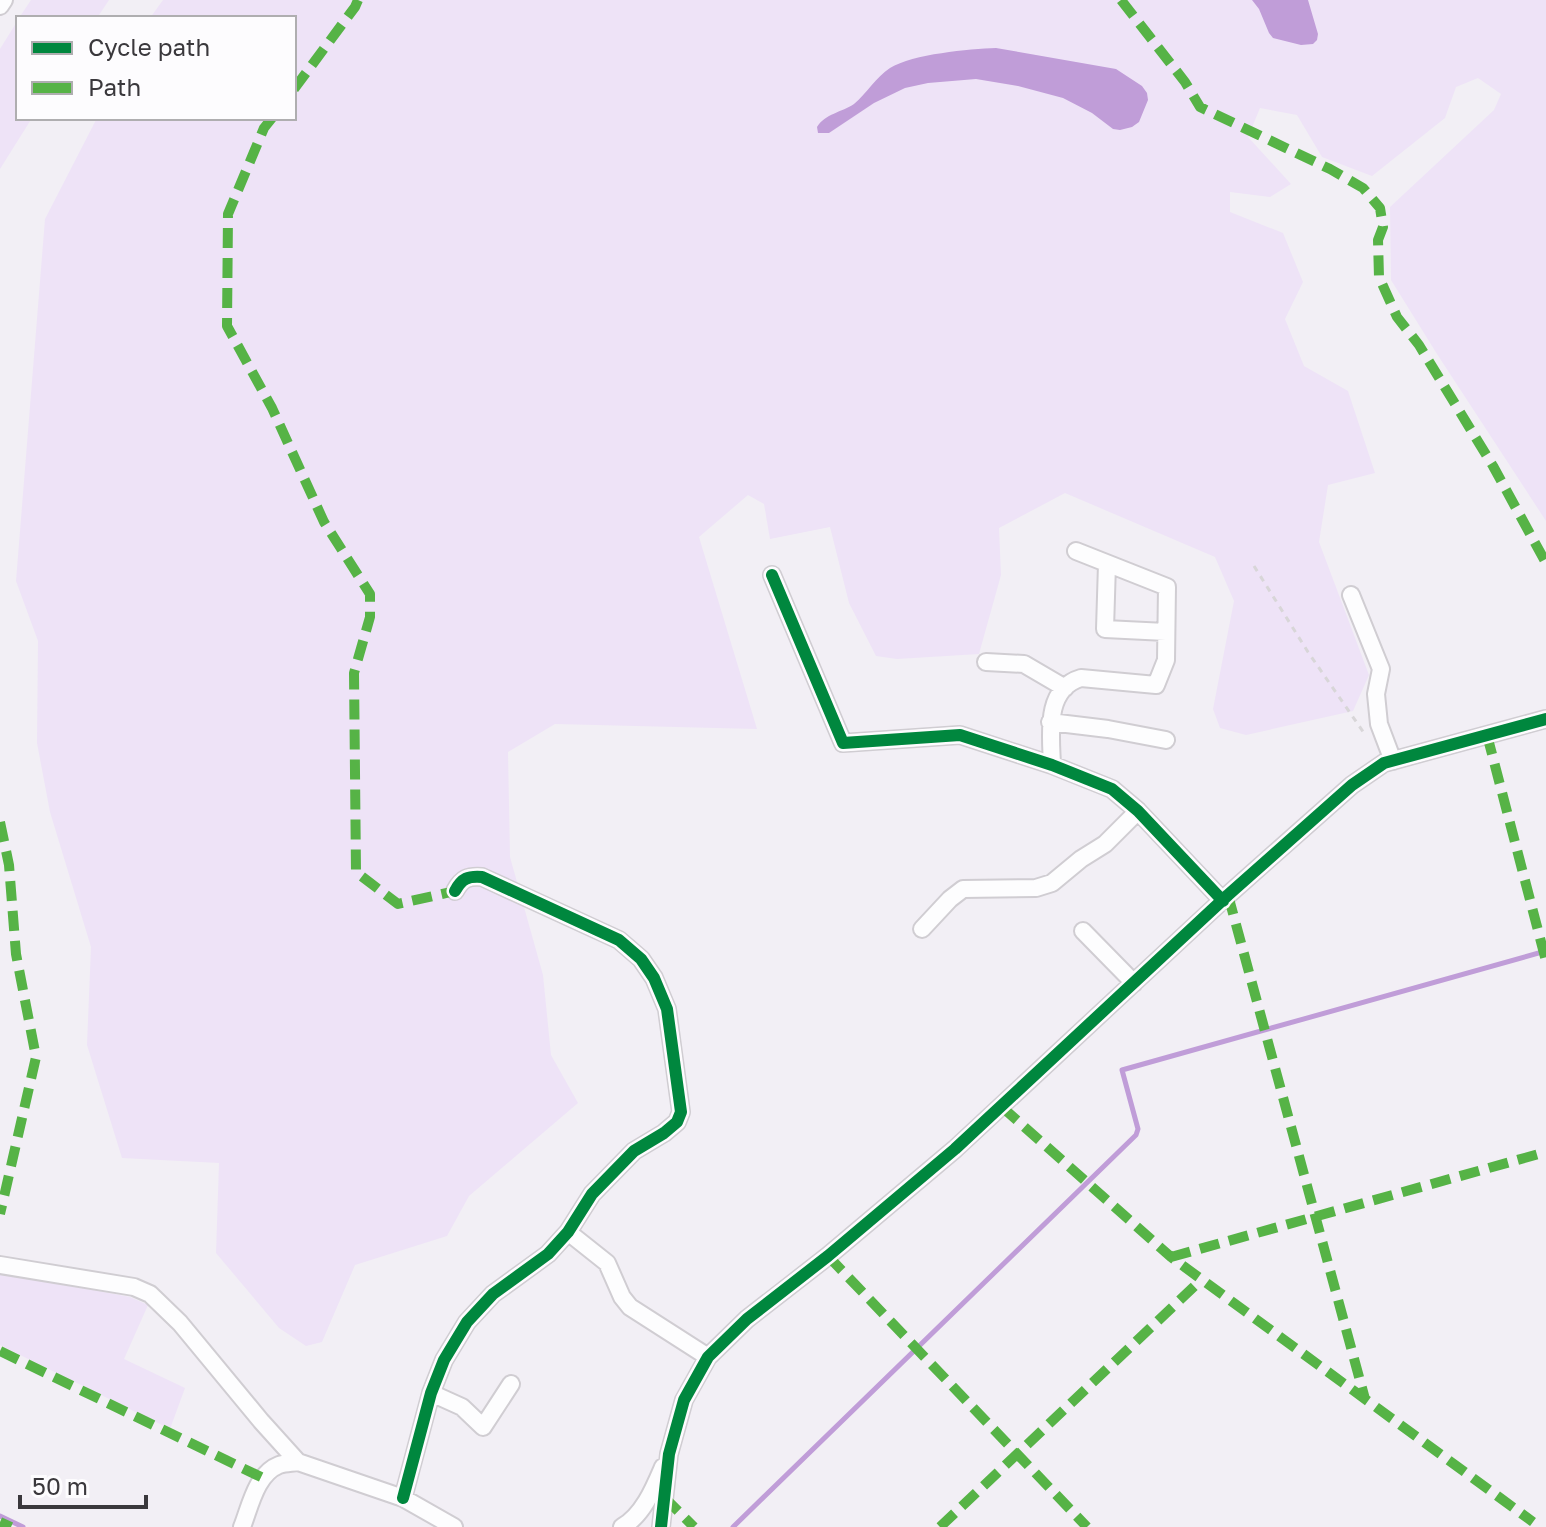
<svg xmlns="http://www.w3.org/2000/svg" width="1546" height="1527" viewBox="0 0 1546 1527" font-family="'Golos Text',sans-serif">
	<rect width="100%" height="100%" fill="#f2eff5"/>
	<!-- green -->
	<path fill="#eee3f7" d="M31,0H109L97,18H19Z
		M163,0H1546V521L1437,354L1391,280L1390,207L1494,110L1501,94L1478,78L1456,87L1445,118L1372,176L1322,157L1297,115L1260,108L1248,137L1291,184L1270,197L1230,192V212L1283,233L1303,282L1285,319L1304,366L1348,391L1375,473L1328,485L1319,542L1369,675L1353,711L1246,735L1220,728L1213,709L1234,601L1215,557L1065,493L999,528L1001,575L979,654L897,659L876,656L849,603L830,527L770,539L764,504L748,495L699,537L757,729L555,724L508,752L510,857L543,975L551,1055L578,1103L469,1196L447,1236L355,1265L322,1342L306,1346L279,1328L216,1253L219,1163L122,1158L87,1045L91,947L50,812L37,743L38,641L16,581L45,219L97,118H294V18H150Z
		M18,20V118H32L0,169V49Z
		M0,1272L130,1297L148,1305L124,1359L185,1388L170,1429L0,1345Z"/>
	<!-- water -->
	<path fill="#c09dd8" d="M1252,0H1308L1318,34L1317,40L1313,44L1301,45L1273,38L1269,33L1259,9Z
		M996,48L1116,69L1142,86L1147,93L1148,100L1139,122L1132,127L1120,130L1113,129L1092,113L1063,98L1018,86L976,79L928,83L905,88L874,103L829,133H818L817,127C825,114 842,112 854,104C867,93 876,77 890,68C913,54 969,49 996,48Z"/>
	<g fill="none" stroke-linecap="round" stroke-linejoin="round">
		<!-- stream -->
		<path stroke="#c09dd8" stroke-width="5" d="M0,1516L23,1527
			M733,1527L1136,1135L1138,1129L1122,1070L1546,951"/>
		<!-- minor casing -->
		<g stroke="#d0cdd2" stroke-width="20">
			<path id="minor" d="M0,6L4,0
				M1107,564L1105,629L1166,632
				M772,575L843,743L960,735L1052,765L1112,789L1138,811L1223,901
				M1351,595L1381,669L1376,694L1379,724L1393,761
				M986,662L1024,664L1065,688
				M1050,722L1108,729L1166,740
				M1052,765C1051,735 1044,689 1081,678L1156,685L1166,660L1167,587L1076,551
				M922,929L950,899L963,889L1036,888L1052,883L1081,859L1105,844L1138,811
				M1083,931L1134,983
				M568,1232L607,1263L622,1297L630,1307L708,1357
				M0,1265L134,1287L150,1294L180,1323L261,1421L298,1462L403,1498L454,1527
				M431,1393L462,1407L483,1427L511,1384
				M403,1498L431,1393L444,1360L467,1322L493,1294L548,1254L568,1232L592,1194L634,1151L664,1133L677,1122L681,1112L667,1009L654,978L641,959L619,940L482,877C468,876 462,878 455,891
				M242,1527C250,1507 256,1474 279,1465C284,1463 292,1463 298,1462
				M622,1527C643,1515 654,1488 663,1467
				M661,1527L669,1454L684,1400L708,1357L747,1319L828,1256L955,1149L1228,895L1352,785L1384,763L1546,719"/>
		</g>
		<!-- path -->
		<path stroke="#d8d6d8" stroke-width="3" stroke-dasharray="6 6" stroke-linecap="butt" d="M1254,566L1308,652L1364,733"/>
		<!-- minor -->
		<use href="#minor" stroke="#fdfdfe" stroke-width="16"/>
		<!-- quiet -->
		<path stroke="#56b346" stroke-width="10" stroke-dasharray="20 10" stroke-linecap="butt" d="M1121,0L1185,82L1200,107L1330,169L1363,188L1380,208L1383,227L1378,240L1379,277L1397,317L1419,345L1493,466L1546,563
			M294,89L355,7L358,0
			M272,118L264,128L228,214L227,326L272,408L324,522L370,594V617L354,673L356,872L398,904L455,891
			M1487,735L1546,961
			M0,822L9,865L16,954L36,1057L0,1214
			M1228,895L1365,1399
			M1002,1107L1171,1257L1533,1522
			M828,1256L1087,1527
			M1171,1257L1546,1152
			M0,1351L263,1478
			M664,1497L694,1527
			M0,1522L11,1527
			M940,1527L1201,1280"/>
		<!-- cycleway casing -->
		<g stroke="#fdfcfe" stroke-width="17">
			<path id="cycleway" d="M772,575L843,743L960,735L1052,765L1112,789L1138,811L1223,901
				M403,1498L431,1393L444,1360L467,1322L493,1294L548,1254L568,1232L592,1194L634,1151L664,1133L677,1122L681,1112L667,1009L654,978L641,959L619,940L482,877C468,876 462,878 455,891
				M661,1527L669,1454L684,1400L708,1357L747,1319L828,1256L955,1149L1228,895L1352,785L1384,763L1546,719"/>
		</g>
		<!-- cycleway -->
		<use href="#cycleway" stroke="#00873e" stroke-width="12"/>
	</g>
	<!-- legend -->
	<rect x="16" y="16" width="280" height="104" fill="#fdfcfe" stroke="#afaeb0" stroke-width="2"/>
	<rect x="32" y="42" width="40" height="12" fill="#00873e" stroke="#afaeb0" stroke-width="2"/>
	<text x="88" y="56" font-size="24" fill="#3a383c">Cycle path</text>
	<rect x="32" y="82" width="40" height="12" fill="#56b346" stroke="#afaeb0" stroke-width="2"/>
	<text x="88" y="96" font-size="24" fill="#3a383c">Path</text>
	<!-- scale -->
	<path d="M20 1495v12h126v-12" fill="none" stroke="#3a383c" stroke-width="4"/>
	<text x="32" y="1495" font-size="24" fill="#3a383c" stroke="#fdfcfe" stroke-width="6" paint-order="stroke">50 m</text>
</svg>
